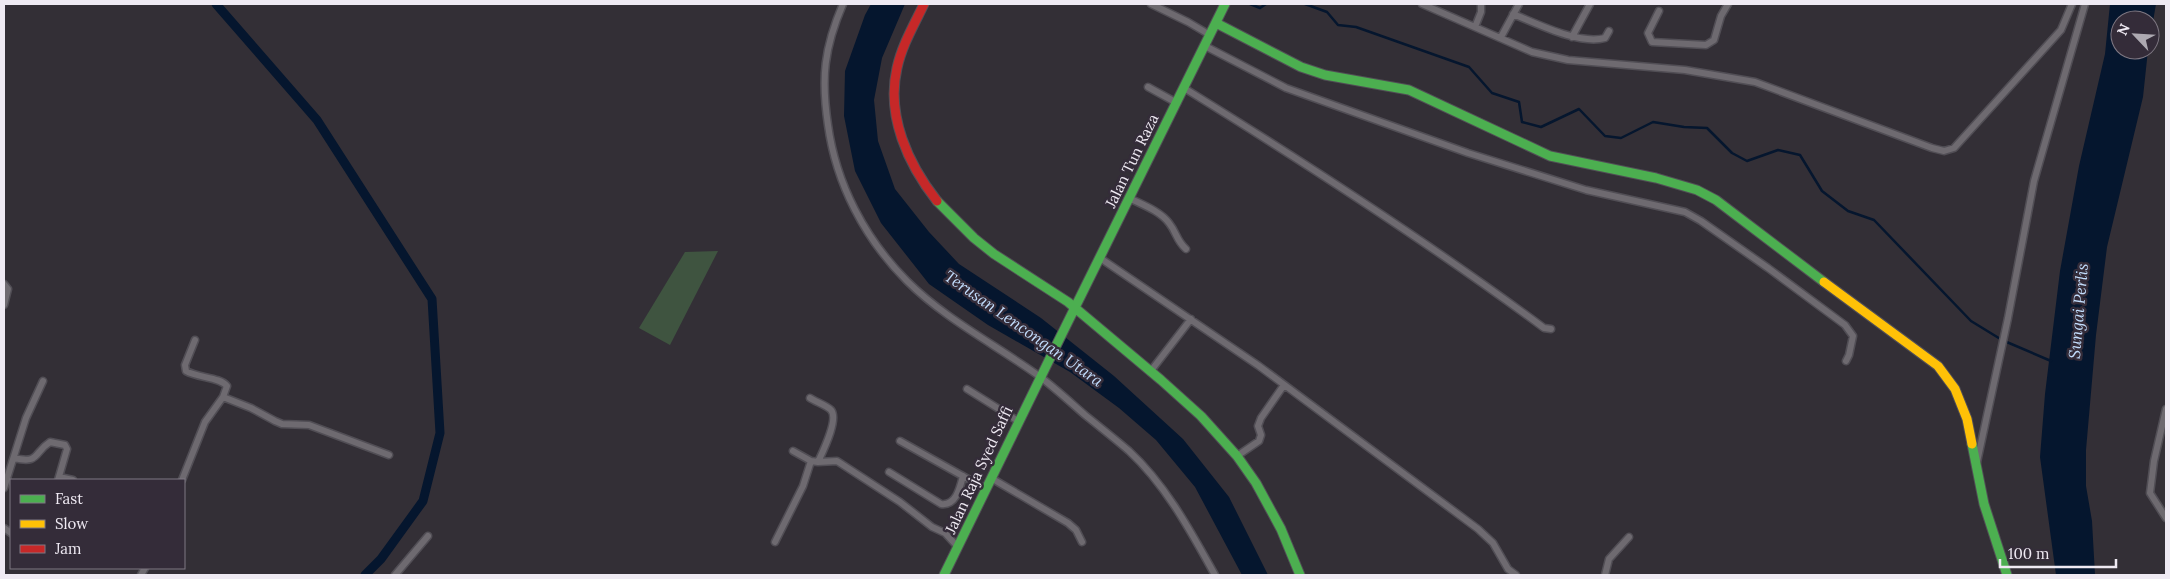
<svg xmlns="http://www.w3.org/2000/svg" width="2170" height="579" viewBox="0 0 2170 579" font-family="Lora,serif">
	<rect width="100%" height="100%" fill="#332f36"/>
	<!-- green -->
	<path fill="#3f5440" d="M718,251L670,345L639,328L685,252Z"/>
	<!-- water -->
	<path fill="#05162e" d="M871,4H905L882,58L874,100L878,141L895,189L929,232L959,264L1041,318L1114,376L1183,439L1229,497L1268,575H1242L1195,487L1156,440L1119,408L1070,372L988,325L929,284L881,223L855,171L844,116L845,71L865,15Z
		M2110,4H2156L2150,39V20H2120V50H2148L2143,97L2107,247L2096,335L2086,450V486L2092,521L2095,575H2056L2040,457L2045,394L2060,271L2079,166L2105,54Z"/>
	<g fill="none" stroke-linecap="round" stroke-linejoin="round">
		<!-- stream -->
		<path stroke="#05162e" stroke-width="2.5" d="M1250,4L1260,8L1266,4
			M1305,4L1327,12L1338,25L1356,27L1469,67L1492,93L1519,102L1522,122L1541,127L1579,109L1605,136L1621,138L1653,122L1684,127L1707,128L1732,153L1747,161L1778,150L1800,155L1822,191L1848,211L1874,220L1971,321L2002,340L2051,361"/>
		<!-- canal -->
		<path stroke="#05162e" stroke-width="9" d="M216,4L317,120L432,299L440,433L423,501L381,559L365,575"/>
		<!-- street casing -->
		<g stroke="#514e55" stroke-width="9">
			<path id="street" d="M843,4C824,48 821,78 828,125C836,184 865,239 907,281C945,319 996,345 1039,376C1055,388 1070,402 1085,415C1100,427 1115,439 1129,451C1166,485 1191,532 1215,575
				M1151,4L1188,22L1210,35
				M1422,4L1532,52L1568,60L1685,70L1755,82L1932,148L1944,151L1954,148L2061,30L2072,4
				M1659,11L1648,33L1652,42L1706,45L1714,40L1721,16L1728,4
				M1513,14C1538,24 1579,45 1605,38L1609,31
				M1475,27L1481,12V4
				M1501,37L1519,4
				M1572,37L1590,4
				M1205,46L1286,88L1468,153L1586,190L1685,212L1701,221L1768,268L1845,325L1853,336L1849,355L1846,361
				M1148,87L1177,103
				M1184,88C1307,164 1428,242 1544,328L1551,329
				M1129,198C1143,205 1160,211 1169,223C1177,233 1176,240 1186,249
				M1100,258L1259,366L1478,529L1493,543L1508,569L1516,575
				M4,284L8,289L4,305
				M195,340L185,365L186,371C198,378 220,377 227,386L223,397
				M1150,372L1191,319
				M967,389L1018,421
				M810,398C816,402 826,405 831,410C839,419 823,451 818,462L837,461L900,502L932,527L945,533L958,547
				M2166,409L2154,461L2150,493L2166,518
				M900,441L986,489
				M793,451L811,461
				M1237,456L1259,441L1261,435L1258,426L1261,418L1284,385
				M14,458C40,464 33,453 50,442L65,445L67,449L58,480
				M1977,462L2008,318L2034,181L2085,4
				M889,472L941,504C956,506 960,488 963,476
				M59,477L73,480
				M991,478L1068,523L1076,530L1082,542
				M182,480L205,422L223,397L251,408L275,421L282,424L309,425L389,455
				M4,488L26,418L43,381
				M4,528L11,533
				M775,542L803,486L811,461L818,462
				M141,575L145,568
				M395,575L428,536
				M1605,575L1609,559L1629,537"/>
		</g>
		<!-- fast casing -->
		<g stroke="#514e55" stroke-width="11">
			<path id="fast" d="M1216,23L1301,67L1325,75L1409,90L1550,156L1656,178L1697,190L1716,200L1824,282
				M937,201L974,238L994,254L1068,302L1161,380L1201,416L1237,456L1256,483L1281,529L1300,575
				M1972,444L1984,504L2007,575
				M944,575C1036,384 1132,194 1225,4"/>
		</g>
		<!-- slow casing -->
		<g stroke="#514e55" stroke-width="11">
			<path id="slow" d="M1824,282L1938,366L1955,389L1967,419L1972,444"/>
		</g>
		<!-- jam casing -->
		<g stroke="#514e55" stroke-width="11">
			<path id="jam" d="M924,4C914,25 902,45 897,68C886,116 908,164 937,201"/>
		</g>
		<!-- street -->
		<use href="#street" stroke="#6e6a70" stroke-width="6"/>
		<!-- fast -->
		<use href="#fast" stroke="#4caf50" stroke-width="9"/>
		<!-- slow -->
		<use href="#slow" stroke="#ffc107" stroke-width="9"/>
		<!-- jam -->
		<use href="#jam" stroke="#c62828" stroke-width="9"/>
	</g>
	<g text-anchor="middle" stroke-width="5" stroke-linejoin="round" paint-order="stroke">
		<!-- street labels -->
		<g font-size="15" fill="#efeaf3" stroke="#342c39">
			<text transform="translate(1132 161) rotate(-64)" y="5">Jalan Tun Raza</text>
			<text transform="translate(979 470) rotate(-65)" y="5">Jalan Raja Syed Saffi</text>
		</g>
		<!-- water labels -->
		<g font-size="16" font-style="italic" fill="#c2ddfd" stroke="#342c39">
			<text transform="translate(2078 311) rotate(-85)" y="6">Sungai Perlis</text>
			<text transform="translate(1024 328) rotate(35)" y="6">Terusan Lencongan Utara</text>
		</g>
	</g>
	<!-- border -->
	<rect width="2170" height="579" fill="none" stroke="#efeaf3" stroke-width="10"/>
	<!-- legend -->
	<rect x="10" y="479" width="175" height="90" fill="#342c39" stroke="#7f7883"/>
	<rect x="20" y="495" width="25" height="8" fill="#4caf50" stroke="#7f7883"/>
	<text x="55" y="504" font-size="15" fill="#efeaf3">Fast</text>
	<rect x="20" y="520" width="25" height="8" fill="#ffc107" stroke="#7f7883"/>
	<text x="55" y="529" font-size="15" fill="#efeaf3">Slow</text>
	<rect x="20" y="545" width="25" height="8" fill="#c62828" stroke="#7f7883"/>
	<text x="55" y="554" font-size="15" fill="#efeaf3">Jam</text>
	<!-- north arrow -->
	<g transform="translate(2135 35) rotate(295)"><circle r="24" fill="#342c39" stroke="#7f7883"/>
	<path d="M0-4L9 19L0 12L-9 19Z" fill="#ada9b1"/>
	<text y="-8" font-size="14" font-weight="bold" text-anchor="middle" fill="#efeaf3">N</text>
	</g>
	<!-- scale -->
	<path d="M2000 559v8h116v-8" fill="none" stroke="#efeaf3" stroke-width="2.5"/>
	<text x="2008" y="559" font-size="15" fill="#efeaf3" stroke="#342c39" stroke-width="4" paint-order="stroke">100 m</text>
</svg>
